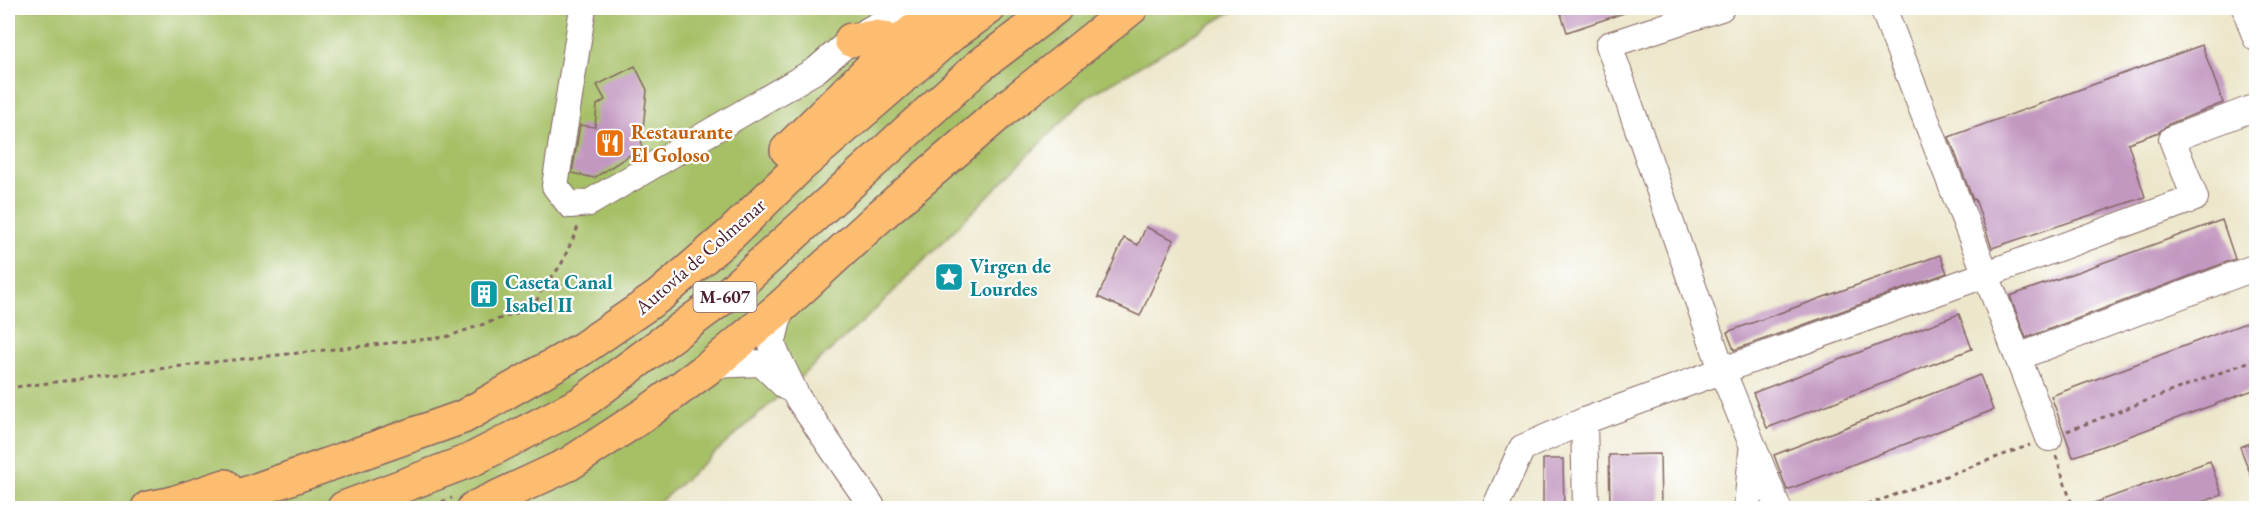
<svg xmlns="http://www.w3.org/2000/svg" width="2264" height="516" viewBox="0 0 2264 516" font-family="'EB Garamond',serif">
	<rect width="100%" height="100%" fill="#fff"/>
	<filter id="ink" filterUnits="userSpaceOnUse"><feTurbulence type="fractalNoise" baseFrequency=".0167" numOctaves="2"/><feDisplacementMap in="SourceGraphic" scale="12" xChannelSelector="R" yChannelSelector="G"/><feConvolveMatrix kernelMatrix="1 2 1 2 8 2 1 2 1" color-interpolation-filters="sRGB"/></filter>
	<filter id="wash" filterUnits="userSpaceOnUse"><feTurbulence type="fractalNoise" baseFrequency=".008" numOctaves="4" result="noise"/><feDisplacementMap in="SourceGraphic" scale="24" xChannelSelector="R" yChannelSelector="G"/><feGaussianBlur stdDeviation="1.35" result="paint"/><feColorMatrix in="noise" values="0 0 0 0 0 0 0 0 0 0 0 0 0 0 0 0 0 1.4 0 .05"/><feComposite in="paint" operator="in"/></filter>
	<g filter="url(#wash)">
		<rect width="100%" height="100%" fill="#ece6ca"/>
		<!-- green -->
		<path fill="#a6c066" stroke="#787048" stroke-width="1.5" d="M8,8H1238L1084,99L870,315L653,508H8Z"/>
		<g id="blocks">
			<!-- building -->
			<path fill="#c298c1" d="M1559,8H1633V10L1567,32Z
				M2202,45L2223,103L2167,125L2159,132L2128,143L2145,197L1992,248L1975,199L1973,200L1949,137Z
				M635,66L647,90L641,148L594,178L572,173L580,125L595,127L597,105L605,100L597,85Z
				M2222,220L2235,259L2026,338L2010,296Z
				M1146,227L1174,240L1140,316L1098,297L1124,238L1138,245Z
				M1940,255L1947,273L1734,350L1727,332Z
				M1959,314L1972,349L1767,428L1753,393Z
				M2256,319V389L2073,457L2051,396Z
				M1980,375L1993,410L1787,490L1774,455Z
				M2256,441V486H2255L2240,447Z
				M1660,454L1661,508H1610L1609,455Z
				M1543,459H1563L1564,508H1543Z
				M2210,461L2222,495L2185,508H2083V507Z"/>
		</g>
	</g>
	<g filter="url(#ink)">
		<use href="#blocks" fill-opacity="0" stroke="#836563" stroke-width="1.5"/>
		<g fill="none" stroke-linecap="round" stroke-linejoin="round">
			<!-- minor casing -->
			<g stroke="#836563" stroke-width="28">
				<path id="minor" d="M583,8L555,186L570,205L589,203L816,70L851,40L908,8
					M1721,8L1609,45L1722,370L1778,508
					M1883,8L2049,438
					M2245,8L2256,38
					M781,307L772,345L797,397L873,508
					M2018,357L2256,267
					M712,365L761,363L786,387
					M1584,421L1586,508
					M1495,508L1522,448L1584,421L2195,198L2172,139L2256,107
					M1747,508L1752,452"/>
			</g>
			<!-- highway casing -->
			<g stroke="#836563" stroke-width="36">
				<path id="highway" d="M851,40L876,37L883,38L886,42L884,55
					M787,150L884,55L941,8
					M148,508L170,504L225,486
					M205,508L463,417L582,349L659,296L731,234L799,167L951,35L989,8
					M344,508L471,460L580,404L728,294L978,67L1055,8
					M474,508L569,464L645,414L712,365L781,307L881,215L1002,111L1131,8"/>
			</g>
			<!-- path -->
			<path stroke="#836563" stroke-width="3" stroke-dasharray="4.5 4.5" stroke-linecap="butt" d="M8,388L214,362L446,337L534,307L541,291L561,265L578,227
				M2067,431L2256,359
				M2056,456L2073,508
				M425,508L452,498
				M1859,508L2030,445"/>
			<!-- minor -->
			<use href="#minor" stroke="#fff" stroke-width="26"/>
			<!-- highway -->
			<use href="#highway" stroke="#fcbd6f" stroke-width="33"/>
		</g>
	</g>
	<!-- icons -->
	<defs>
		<g id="restaurant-square" transform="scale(1.5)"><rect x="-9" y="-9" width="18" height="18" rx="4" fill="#e8710a" stroke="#fff"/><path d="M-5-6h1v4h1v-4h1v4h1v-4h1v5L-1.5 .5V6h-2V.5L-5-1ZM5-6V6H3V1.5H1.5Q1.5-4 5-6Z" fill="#fff"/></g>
		<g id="sight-square" transform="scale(1.5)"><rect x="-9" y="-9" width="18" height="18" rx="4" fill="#0f9aa8" stroke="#fff"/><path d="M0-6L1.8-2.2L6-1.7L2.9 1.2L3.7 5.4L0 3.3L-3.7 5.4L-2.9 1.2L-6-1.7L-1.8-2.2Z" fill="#fff"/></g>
		<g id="building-square" transform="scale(1.5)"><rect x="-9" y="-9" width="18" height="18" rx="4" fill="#0f9aa8" stroke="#fff"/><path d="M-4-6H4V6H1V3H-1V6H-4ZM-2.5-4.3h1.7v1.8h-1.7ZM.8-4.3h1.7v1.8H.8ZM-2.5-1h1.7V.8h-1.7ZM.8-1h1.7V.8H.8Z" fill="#fff"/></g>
	</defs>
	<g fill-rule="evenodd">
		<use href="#restaurant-square" x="610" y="143"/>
		<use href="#sight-square" x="949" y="277"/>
		<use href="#building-square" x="484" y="294"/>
	</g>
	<g text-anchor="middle" stroke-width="4.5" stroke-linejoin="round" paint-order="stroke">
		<!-- shield labels -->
		<rect fill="#fff" stroke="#80626b" stroke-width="1.5" x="693.5" y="282" width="63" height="30" rx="4.5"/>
		<g font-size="18" font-weight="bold" fill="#4a1f2b">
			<text x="725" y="303">M-607</text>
		</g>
		<!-- food labels -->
		<g font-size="20" font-weight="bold" fill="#c56008" stroke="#fff" text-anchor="start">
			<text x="631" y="139">Restaurante<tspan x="631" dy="23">El Goloso</tspan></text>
		</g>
		<!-- street labels -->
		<g font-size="20" fill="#4a1f2b" stroke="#fff">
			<text transform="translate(700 256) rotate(-41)" y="7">Autovía de Colmenar</text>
		</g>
		<!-- culture labels -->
		<g font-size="20" font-weight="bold" fill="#0d838f" stroke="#fff" text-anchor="start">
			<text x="970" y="273">Virgen de<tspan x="970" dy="23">Lourdes</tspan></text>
			<text x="505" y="289">Caseta Canal<tspan x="505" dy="23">Isabel II</tspan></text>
		</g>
	</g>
	<!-- margin -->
	<rect width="2264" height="516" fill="none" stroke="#fff" stroke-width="30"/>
</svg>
